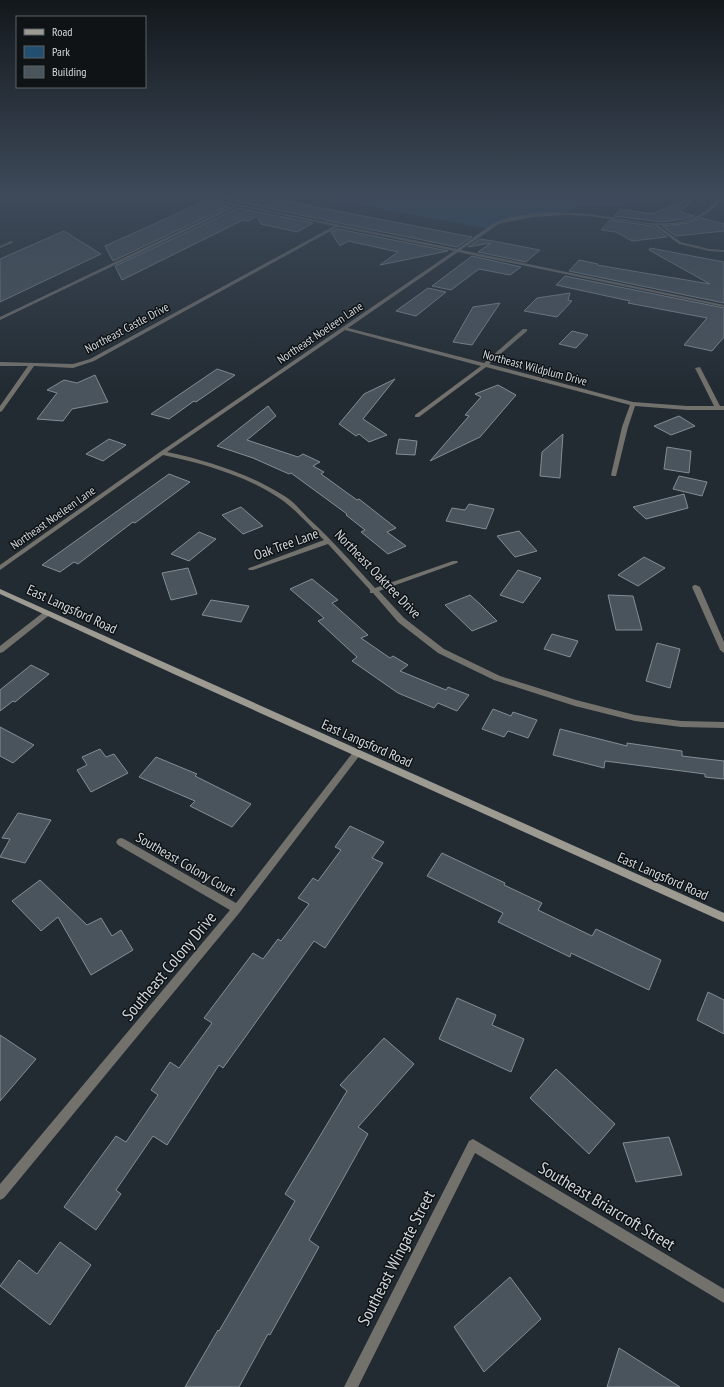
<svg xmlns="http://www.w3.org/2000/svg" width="724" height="1387" viewBox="0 0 724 1387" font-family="'PT Sans Narrow',sans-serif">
	<rect width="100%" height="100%" fill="#222b32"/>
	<!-- green -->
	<path fill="#224e6f" d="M314,196H644L634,203L619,206L581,205L566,212L498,223L490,229Z"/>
	<!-- building -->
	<path fill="#4a545d" stroke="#828d96" d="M218,196H259L472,237L457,247L324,220L323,218L320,219L214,197Z
		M696,196L680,212L694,216L684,219L661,222L614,216L621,209L652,214Z
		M207,200L229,206L113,261L105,246Z
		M238,208L313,223L297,232L261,224L257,216L248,221L243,220L122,280L115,266Z
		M701,218L724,224V231L676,236L662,226L687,223Z
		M610,220L652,226L667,237L632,241L616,232L601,230Z
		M338,229L448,251L380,265L398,252L348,241L340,246L331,232Z
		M64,231L101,254L0,302V259Z
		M480,239L493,241L540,250L526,262L478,252L491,243L468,247Z
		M650,248L724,262V303L569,271L579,260L598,264L597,265L710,284L649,250Z
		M472,256L521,267L510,275L479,269L451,290L432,286Z
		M565,276L724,308V337L712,351L684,345L707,318L628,303L630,301L556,285Z
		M428,288L446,292L416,316L396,311Z
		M570,293L568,300L572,301L557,317L524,311L537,298Z
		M500,303L472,345L453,342L473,307Z
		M572,331L588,335L576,348L559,344Z
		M217,369L235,375L196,402L194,401L169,419L151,414Z
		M95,375L108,402L72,409L63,421L37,419L57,393L47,390L64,380L77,383Z
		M395,379L363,419L387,435L369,442L359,434L356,436L339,424L364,394Z
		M498,385L516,395L480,437L430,461L469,416L465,415L481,397L475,394Z
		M268,406L276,416L247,440L298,457L303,454L320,462L313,466L324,472L321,474L357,500L359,499L396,528L387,532L406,546L388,554L361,532L365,530L346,515L347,514L291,473L289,474L253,458L217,446Z
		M679,416L695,426L671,435L654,426Z
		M563,434L560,478L540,476L542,452Z
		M109,439L126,445L103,461L86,454Z
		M399,439L417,441L415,455L396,454Z
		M667,447L691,451L689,473L664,469Z
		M169,474L190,482L135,523L133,522L78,564L74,562L60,572L42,565Z
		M679,476L707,482L702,496L673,489Z
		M684,494L688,508L646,519L633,507Z
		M469,504L494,509L486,529L446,521L452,508L465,510Z
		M241,507L263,526L243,534L222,515Z
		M519,531L537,551L515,557L497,536Z
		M199,532L216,539L189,561L171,554Z
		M644,557L665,568L638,586L618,575Z
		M188,568L197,594L171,600L162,573Z
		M518,570L541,578L523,603L500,595Z
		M312,579L338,600L332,603L368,635L361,638L390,658L393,656L408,665L400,671L446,690L448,687L469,695L457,711L438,703L434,708L398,693L352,661L357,657L318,621L324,618L290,589Z
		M470,595L481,605L497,621L472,631L445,605Z
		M608,595L633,596L642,630H616Z
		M211,600L249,606L241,622L202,615Z
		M552,634L578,641L570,657L544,649Z
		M657,643L680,649L670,688L646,681Z
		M31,665L49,674L15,702L13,701L0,711V690Z
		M493,709L511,716L513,712L537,720L528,738L508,731L504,737L482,729Z
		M0,727L34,745L13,763L0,756Z
		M560,729L627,746V743L682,751V756L724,761V779L705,777V774L605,761L604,768L553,755Z
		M100,749L106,757L114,754L128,773L91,792L77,770L87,765L82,757Z
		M156,757L197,774L195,776L251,804L232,827L190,806L195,801L139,777Z
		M18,813L51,820L25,863L0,857L10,839L2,838Z
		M350,826L384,842L372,858L383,863L325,948L314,941L223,1068L219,1065L167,1145L153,1136L116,1190L121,1194L96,1230L64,1207L116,1136L126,1142L158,1095L151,1090L170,1062L179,1068L212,1023L204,1018L253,953L263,959L278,939L281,941L309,904L298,898L313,878L318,881L341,850L335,847Z
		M442,853L505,883L504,885L542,903L538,910L592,936L596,929L661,960L649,990L571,953L570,957L498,922L503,913L427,876Z
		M40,880L87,925L101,918L112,936L121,930L133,950L91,975L58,917L41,931L12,901Z
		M708,992L724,1000V1034L697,1020Z
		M457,998L496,1015L492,1025L524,1039L511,1072L439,1039Z
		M0,1035L36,1059L0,1101Z
		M384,1038L414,1064L358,1127L368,1134L309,1240L319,1247L270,1335L268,1334L239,1387H185L218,1330L219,1331L295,1201L285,1194L347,1091L340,1085Z
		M556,1069L615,1124L589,1154L530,1098Z
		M669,1137L682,1175L636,1182L623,1143Z
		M60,1242L91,1265L50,1325L0,1286L19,1260L37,1274Z
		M510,1277L541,1319L484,1372L454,1327Z
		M619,1348L680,1387H607Z"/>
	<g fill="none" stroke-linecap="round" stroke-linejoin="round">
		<!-- street -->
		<path fill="#73716c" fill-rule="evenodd" d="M194,196H199L457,249C468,242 486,227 497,222C525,210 573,211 602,216C632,220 666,230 695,217C706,213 713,203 720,196H724C710,219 684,225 658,225L681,242L709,249L724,250V252L709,251L679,244L653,225L589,216L567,215L531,217L499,224L461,250L724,305V307L458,252L348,328L484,363L523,329H527V331L489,364L633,402L687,406H714L695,368L700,367L720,406H724V410H687L635,406L628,427L616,476H612L611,475L622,427L630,405L486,367L419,417H415V415L481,366L345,330L167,452C209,461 250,474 286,497C294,502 301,511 308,518C332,540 353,564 375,588L453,561H457L458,562L457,563L379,591L404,618L444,649L500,676L576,700L635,715L681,721L724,722V728L681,727L635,721L575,706L494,680L438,653L398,622L373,593H370V590L328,544L253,570H249L248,569L249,568L324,540C312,528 296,510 282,500C250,477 202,463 163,455L0,570V565L160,452L454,251L338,227L94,361L73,368L34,366L2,411L0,412V406L28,366H0V362L73,364L90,359L334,226L238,206L0,320V317L234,205Z
			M11,241L14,242L0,248V246Z
			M694,585H696L700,587L724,642V653L720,650L692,587Z
			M45,611H48L52,613L3,652L0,653V646Z
			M357,750L360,751L361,753L360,755L240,912L4,1198L0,1200V1184L230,910L118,845L116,842L118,839L121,838L124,839L236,903L354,751Z
			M473,1139L724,1289V1303L475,1153L358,1387H344L469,1141Z"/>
		<!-- secondary -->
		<path fill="#9d9a92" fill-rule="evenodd" d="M0,589L724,913V922L176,675L0,594Z"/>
	</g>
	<!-- sky -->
	<linearGradient id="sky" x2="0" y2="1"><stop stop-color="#13181c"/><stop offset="0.5" stop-color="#3e4a5a"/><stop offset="1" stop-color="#3e4a5a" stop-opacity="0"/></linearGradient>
	<rect width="724" height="390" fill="url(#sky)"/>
	<g text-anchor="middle" stroke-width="3" stroke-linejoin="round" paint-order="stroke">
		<!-- far-street labels -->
		<g font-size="12" fill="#d2d8dd" stroke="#0f1316">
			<text transform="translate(127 328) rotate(-28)" y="4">Northeast Castle Drive</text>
			<text transform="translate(320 333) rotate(-34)" y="4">Northeast Noeleen Lane</text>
			<text transform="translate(535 368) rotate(15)" y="4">Northeast Wildplum Drive</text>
			<text transform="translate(53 518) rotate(-35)" y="4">Northeast Noeleen Lane</text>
		</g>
		<!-- street labels -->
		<g font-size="14" fill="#d2d8dd" stroke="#0f1316">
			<text transform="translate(286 544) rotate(-20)" y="5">Oak Tree Lane</text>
			<text transform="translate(378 574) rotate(46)" y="5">Northeast Oaktree Drive</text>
			<text transform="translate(72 609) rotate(25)" y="5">East Langsford Road</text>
			<text transform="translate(367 743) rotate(24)" y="5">East Langsford Road</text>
			<text transform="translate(186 864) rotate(30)" y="5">Southeast Colony Court</text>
			<text transform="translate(663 876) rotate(24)" y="5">East Langsford Road</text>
		</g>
		<!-- near-street labels -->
		<g font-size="17" fill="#d2d8dd" stroke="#0f1316">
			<text transform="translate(169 966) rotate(-50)" y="6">Southeast Colony Drive</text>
			<text transform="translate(607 1206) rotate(31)" y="6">Southeast Briarcroft Street</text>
			<text transform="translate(396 1258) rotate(-63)" y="6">Southeast Wingate Street</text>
		</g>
	</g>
	<!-- legend -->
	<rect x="16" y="16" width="130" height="72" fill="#0f1316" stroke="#5d6266"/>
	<rect x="24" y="29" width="20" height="6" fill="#9d9a92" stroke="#5d6266"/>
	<text x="52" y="36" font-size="12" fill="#d2d8dd">Road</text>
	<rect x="24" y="46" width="20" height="12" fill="#224e6f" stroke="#5d6266"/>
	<text x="52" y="56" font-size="12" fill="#d2d8dd">Park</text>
	<rect x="24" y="66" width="20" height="12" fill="#4a545d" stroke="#5d6266"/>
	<text x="52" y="76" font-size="12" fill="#d2d8dd">Building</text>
</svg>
